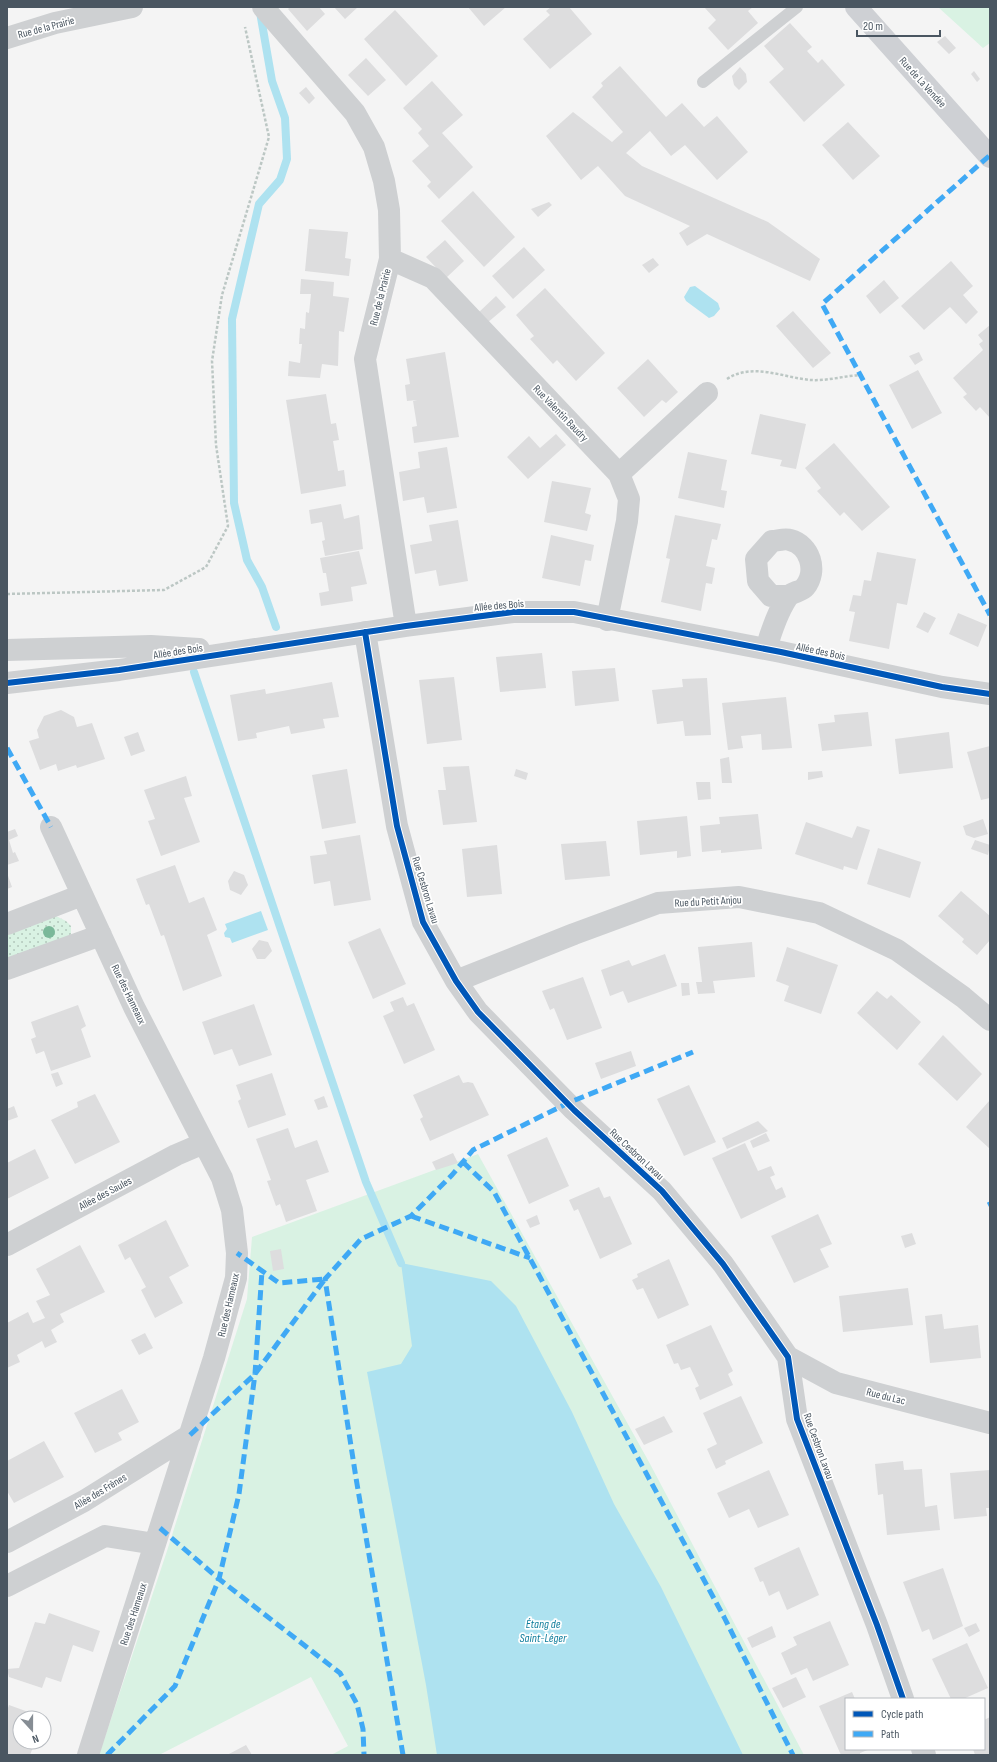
<svg xmlns="http://www.w3.org/2000/svg" width="997" height="1762" viewBox="0 0 997 1762" font-family="'Sofia Sans Condensed',sans-serif">
	<defs>
		<pattern id="grass-dots" width="8" height="8" patternUnits="userSpaceOnUse"><rect width="8" height="8" fill="#d9f2e3"/><path d="M2 2h.1M6 6h.1" fill="none" stroke="#b2c7bb" stroke-width="1.8" stroke-linecap="round"/></pattern>
	</defs>
	<rect width="100%" height="100%" fill="#f4f4f4"/>
	<!-- grass -->
	<path fill="url(#grass-dots)" d="M54,915L66,921L71,926V934L66,943L7,963V933Z"/>
	<!-- park -->
	<path fill="#d9f2e3" d="M938,7H990V43L983,48Z
		M478,1154L649,1462L804,1755H331L348,1746L311,1677L159,1755H99L167,1551L247,1299L252,1237Z"/>
	<!-- water -->
	<path fill="#aee2f0" d="M695,286L718,303L720,309L714,316L709,318L686,301L684,297L690,287Z
		M261,911L268,930L232,943L230,938L225,937L224,933L227,929L225,924Z
		M401,1263L491,1281L516,1306L572,1412L614,1504L661,1587L743,1755H437L426,1685L367,1372L401,1364L412,1346Z"/>
	<g fill="none" stroke-linecap="round" stroke-linejoin="round">
		<!-- stream -->
		<path stroke="#aee2f0" stroke-width="8" d="M260,12L272,81L285,118L287,159L280,180L259,204L232,319L234,503L247,560L262,587L276,627
			M194,672L366,1182L401,1263"/>
	</g>
	<!-- building -->
	<path fill="#ddddde" d="M290,7H319L325,14L307,31L288,9Z
		M334,7H358L345,19Z
		M468,7H506L484,26Z
		M551,7H569L592,34L550,69L523,39L550,15L546,11Z
		M704,7H753L748,11L758,23L728,50L708,28L716,20Z
		M395,10L438,56L406,86L364,39Z
		M790,23L812,47L807,51L818,63L822,59L845,85L804,122L769,82L784,69L764,46Z
		M945,36L956,48L949,54L937,42Z
		M366,58L386,80L368,96L348,75Z
		M620,66L666,117L682,103L704,127L717,116L748,152L717,180L685,145L671,156L650,131L626,153L642,166L768,222L820,259L810,281L707,234L687,246L679,233L690,226L625,196L598,166L581,180L546,136L573,112L612,142L623,132L592,97L603,86L601,83Z
		M740,67L746,74L747,82L739,90L734,85L732,76Z
		M974,71L980,79L977,82L971,74Z
		M432,81L463,115L442,133L473,167L439,199L427,186L431,182L412,161L429,146L418,133L422,129L403,108Z
		M306,87L315,98L309,104L299,93Z
		M848,122L880,156L853,180L822,145Z
		M473,191L515,237L484,267L441,221Z
		M549,202L552,205L538,217L531,209Z
		M309,229L348,232L345,258L351,259L349,276L305,271Z
		M445,240L464,261L446,278L426,257Z
		M524,247L545,270L513,299L492,276Z
		M653,258L659,265L649,273L642,265Z
		M951,261L973,286L963,295L978,312L966,324L950,307L924,330L901,306Z
		M301,279L334,282L333,296L349,298L344,332L339,331L338,366L322,364L320,378L288,376L289,361L300,363L302,344H299L300,328L305,329L306,312L309,313L311,294H300Z
		M884,280L899,298L880,314L866,296Z
		M545,288L605,353L576,381L557,360L553,364L530,339L534,336L516,315Z
		M496,296L506,307L487,323L478,313Z
		M793,311L831,353L813,368L776,326Z
		M990,325V418L980,407L976,411L963,397L967,394L953,378L983,350L979,344L983,341L978,335Z
		M445,352L459,437L414,443L412,427L417,426L413,401L417,400L407,401L405,385L410,384L406,359Z
		M919,352L923,360L915,365L909,356Z
		M648,359L678,392L666,403L662,400L644,417L617,388Z
		M918,370L942,413L912,429L889,385Z
		M326,394L331,424L336,423L339,440L333,441L338,471L344,470L346,486L301,494L286,400Z
		M760,414L806,424L796,469L780,466L782,460L751,454Z
		M556,434L566,445L528,479L507,457L529,436L540,448Z
		M834,443L890,507L862,531L844,512L840,516L817,491L821,488L805,468Z
		M447,447L457,508L427,513L424,497L403,501L399,472L420,468L418,452Z
		M688,452L727,460L721,490L727,491L724,508L678,498Z
		M552,481L591,488L585,513L591,515L587,531L544,522Z
		M341,504L344,519L359,515L363,549L325,556L322,541L325,540L322,522L311,524L309,510Z
		M675,515L721,524L717,540L712,539L706,566L715,568L712,584L706,583L701,611L661,602L670,559L666,558Z
		M458,520L468,581L439,586L436,570L415,574L410,545L432,541L429,525Z
		M551,535L594,545L591,561L585,560L580,586L542,578Z
		M359,551L367,584L351,587L353,601L321,606L319,593L329,591L326,573H323L320,558Z
		M877,552L916,559L907,605L897,603L889,649L849,641L855,612L849,611L853,595L861,596L864,580L871,581Z
		M924,612L936,618L928,633L916,627Z
		M958,613L987,625L978,647L949,634Z
		M542,653L546,688L500,692L496,657Z
		M615,668L619,701L575,706L572,671Z
		M454,677L462,740L427,744L419,680Z
		M707,678L711,735L685,736L683,721L657,724L652,690L683,687L682,679Z
		M332,682L339,717L323,719L325,728L291,734L289,726L256,733L257,738L238,741L230,695L265,689L266,694Z
		M786,697L792,748L762,750L761,734L741,736L743,748L728,750L722,703Z
		M61,710L74,717L77,727L92,723L105,759L77,768L76,765L58,771L56,764L40,770L29,741L39,738L37,730L44,716Z
		M868,712L872,746L822,751L818,724L835,722L834,715Z
		M138,732L145,751L131,756L124,737Z
		M949,732L953,768L899,774L895,739Z
		M990,746V798L981,800L967,752Z
		M729,757L732,783H722L720,759Z
		M469,766L477,822L443,825L438,790H446L443,767Z
		M347,769L356,823L322,829L312,775Z
		M516,769L528,773L526,780L514,776Z
		M822,771L823,777L808,780V772Z
		M186,776L192,796L184,798L200,842L161,856L148,821L155,819L144,790Z
		M696,782H710L711,799L698,800Z
		M758,814L762,849L721,853V850L702,852L700,826L720,824L719,817Z
		M687,816L691,856L677,858V851L640,855L637,821Z
		M983,819L988,834L974,838L966,835L963,826Z
		M806,822L852,838L857,826L870,830L857,870L844,866L843,870L795,854Z
		M15,829L18,836L9,840L13,853L15,852L19,861L7,865V832Z
		M360,835L371,900L334,906L330,881L314,884L310,856L327,854L324,841Z
		M975,840L990,845L988,855L971,849Z
		M606,841L610,876L565,880L561,844Z
		M497,845L502,894L467,897L462,849Z
		M878,848L921,862L910,898L867,884Z
		M175,865L189,903L204,897L217,930L207,935L222,976L183,991L164,935L161,936L149,904L146,905L136,879Z
		M234,871L244,875L248,885L241,895L230,890L228,881Z
		M7,873L12,887L7,889Z
		M961,891L990,916V940L977,955L962,942L964,939L938,916Z
		M380,928L406,984L373,999L348,942Z
		M259,940L268,942L272,951L265,959H257L252,949Z
		M752,942L755,977L713,981L715,993L698,994L696,982H702L698,947Z
		M787,947L838,965L821,1014L784,1001L789,986L776,981Z
		M665,954L677,986L628,1003L623,991L610,996L601,970L629,960L632,966Z
		M583,977L602,1028L567,1040L554,1008L550,1010L542,991Z
		M681,983H689L690,995L682,996Z
		M877,991L887,999L891,995L921,1022L897,1050L857,1013Z
		M403,997L407,1006L414,1003L435,1050L404,1064L383,1016L394,1011L390,1002Z
		M254,1004L272,1055L239,1066L232,1049L214,1055L202,1022Z
		M78,1005L86,1026L81,1029L91,1057L51,1071L44,1051L36,1054L31,1039L36,1037L31,1022Z
		M943,1035L982,1074L957,1101L918,1064Z
		M631,1051L636,1066L601,1079L595,1063Z
		M58,1072L63,1084L56,1087L51,1074Z
		M272,1073L286,1115L248,1128L238,1101L241,1099L236,1085Z
		M459,1075L463,1083L468,1082L473,1083L489,1115L430,1141L420,1119L423,1117L413,1095Z
		M689,1085L716,1142L684,1156L657,1099Z
		M95,1094L120,1142L75,1164L51,1120L78,1107L77,1102Z
		M324,1096L328,1107L318,1110L314,1100Z
		M990,1100V1149L966,1127Z
		M14,1106L18,1117L7,1121V1109Z
		M758,1121L768,1131L727,1149L722,1138Z
		M288,1128L295,1148L317,1140L329,1172L306,1180L317,1211L286,1222L280,1204L276,1206L267,1181L271,1180L256,1139Z
		M766,1133L770,1141L753,1148L750,1141Z
		M547,1137L569,1186L529,1204L507,1155Z
		M745,1143L758,1171L771,1166L775,1175L770,1177L776,1190L782,1187L786,1197L741,1219L712,1158Z
		M35,1149L49,1178L7,1199V1163Z
		M453,1153L458,1163L436,1170L432,1162Z
		M599,1187L604,1198L610,1196L632,1244L600,1259L578,1209L574,1211L569,1200Z
		M818,1214L832,1244L820,1249L829,1267L794,1283L771,1236Z
		M537,1215L540,1224L530,1228L526,1220Z
		M166,1220L189,1266L169,1277L183,1303L155,1318L141,1290L146,1287L130,1257L125,1260L118,1245Z
		M912,1233L916,1244L905,1248L901,1236Z
		M80,1245L105,1292L60,1314L64,1322L51,1330L57,1342L45,1348L42,1341L17,1355L20,1362L7,1368V1323L28,1312L33,1323L45,1318L36,1301L50,1295L36,1269Z
		M281,1249L284,1269L273,1271L270,1251Z
		M669,1259L689,1305L658,1319L643,1288L637,1290L632,1280L638,1277L637,1274Z
		M908,1288L913,1325L843,1332L839,1296Z
		M942,1314L944,1329L978,1325L981,1358L930,1363L925,1316Z
		M711,1325L733,1371L728,1374L733,1385L700,1400L695,1388L699,1386L690,1367L681,1370L678,1363L674,1364L666,1345Z
		M145,1333L153,1348L139,1355L131,1340Z
		M122,1389L139,1422L118,1433L122,1440L95,1453L74,1413Z
		M741,1396L763,1443L725,1461L726,1464L716,1469L707,1449L717,1444L703,1413Z
		M664,1416L673,1432L644,1445L635,1429Z
		M44,1441L64,1477L14,1503L7,1491V1461Z
		M903,1461L904,1470L922,1469L925,1507L937,1505L940,1530L887,1535L883,1494L878,1495L875,1464Z
		M769,1470L789,1515L758,1528L749,1509L729,1518L717,1493Z
		M990,1470V1508H986L987,1516L954,1519L950,1473Z
		M799,1547L819,1595L787,1610L779,1591L769,1596L763,1581L760,1582L754,1568Z
		M943,1568L963,1626L933,1640L929,1629L922,1632L903,1582Z
		M49,1613L100,1631L93,1652L73,1645L61,1682L46,1677L42,1688L9,1677L7,1669L19,1668L35,1622L45,1624Z
		M830,1621L849,1665L813,1681L807,1668L791,1675L781,1653L797,1645L793,1637Z
		M976,1623L980,1631L969,1637L964,1628Z
		M772,1626L776,1637L752,1648L747,1638Z
		M967,1643L988,1688L963,1699H951L932,1659Z
		M796,1677L806,1697L783,1708L772,1688Z
		M852,1692L855,1699H846V1749H870L860,1753V1755H841L819,1706Z
		M9,1705L45,1718H20V1742H35L30,1755H7V1711Z
		M990,1717V1755H975L973,1749H984V1720Z
		M246,1745L252,1755H227Z"/>
	<g fill="none" stroke-linecap="round" stroke-linejoin="round">
		<!-- path -->
		<path stroke="#bcc7c4" stroke-width="2.5" stroke-dasharray="3 2" stroke-linecap="butt" d="M727,379C753,362 784,378 811,380C827,381 844,376 860,375
			M7,594L164,590L206,567L228,526L216,445L212,361L222,295L269,137L245,27"/>
		<!-- lane -->
		<path stroke="#ced0d2" stroke-width="12" d="M703,82L797,7"/>
		<!-- street -->
		<path stroke="#ced0d2" stroke-width="22" d="M263,7L355,113L374,147L384,181L389,210L390,259L365,359L406,626
			M7,38L55,23L132,7
			M390,259L433,278L619,474L629,499L627,521L607,620
			M619,474L707,393
			M365,632L397,826L423,922L456,981L478,1012L574,1110L662,1191L723,1264L788,1357L797,1419L877,1625L903,1699
			M766,649C771,632 777,613 787,598C791,592 801,592 805,587C818,571 810,545 790,540C785,538 777,541 772,541L756,559L758,581L771,596H788
			M7,650L151,646L199,649
			M7,683L119,670L406,626L513,612H574L781,652L942,687L990,694
			M51,827L134,1007L222,1178L232,1210L237,1253L236,1278L214,1358L88,1755
			M7,924L82,895
			M7,969L101,935
			M456,981L574,934L658,903L739,897L819,913L897,950L963,997L990,1020
			M7,1245L176,1155L204,1143
			M788,1357L836,1383L990,1423
			M7,1542L84,1501L190,1435
			M7,1586L105,1536L155,1544
			M922,1749L925,1755"/>
		<!-- secondary -->
		<path stroke="#ced0d4" stroke-width="22" d="M856,7L990,157"/>
		<!-- quiet -->
		<path stroke="#3fa9f5" stroke-width="5" stroke-dasharray="10 5" stroke-linecap="butt" d="M989,156L822,304L990,615
			M7,748L51,827
			M463,1162L494,1192L724,1617L793,1755
			M988,1205L990,1204
			M411,1216L530,1258
			M190,1435L255,1374L325,1279L279,1283L237,1253
			M160,1528L219,1579L340,1673L357,1704L363,1729L364,1755
			M107,1755L175,1686L219,1579L239,1494L255,1374L262,1271
			M403,1755L356,1478L325,1279L361,1239L411,1216L452,1175L473,1150L568,1103L693,1052"/>
		<!-- cycleway casing -->
		<g stroke="#fff" stroke-width="8">
			<path id="cycleway" d="M365,632L397,826L423,922L456,981L478,1012L574,1110L662,1191L723,1264L788,1357L797,1419L877,1625L903,1699
				M7,683L119,670L406,626L513,612H574L781,652L942,687L990,694"/>
		</g>
		<!-- cycleway -->
		<use href="#cycleway" stroke="#0057b8" stroke-width="6"/>
	</g>
	<!-- trees -->
	<circle fill="#7ab899" cx="49" cy="932" r="6"/>
	<g text-anchor="middle" stroke-width="3.5" stroke-linejoin="round" paint-order="stroke">
		<!-- street labels -->
		<g font-size="11" fill="#4a5661" stroke="#fff">
			<text transform="translate(46 27) rotate(-15)" y="4">Rue de la Prairie</text>
			<text transform="translate(923 82) rotate(48)" y="4">Rue de La Vendée</text>
			<text transform="translate(380 297) rotate(-76)" y="4">Rue de la Prairie</text>
			<text transform="translate(561 413) rotate(46)" y="4">Rue Valentin Baudry</text>
			<text transform="translate(499 605) rotate(-5)" y="4">Allée des Bois</text>
			<text transform="translate(178 651) rotate(-9)" y="4">Allée des Bois</text>
			<text transform="translate(821 651) rotate(12)" y="4">Allée des Bois</text>
			<text transform="translate(426 890) rotate(73)" y="4">Rue Cesbron Lavau</text>
			<text transform="translate(708 901) rotate(-3)" y="4">Rue du Petit Anjou</text>
			<text transform="translate(129 994) rotate(64)" y="4">Rue des Hameaux</text>
			<text transform="translate(637 1154) rotate(43)" y="4">Rue Cesbron Lavau</text>
			<text transform="translate(105 1193) rotate(-28)" y="4">Allée des Saules</text>
			<text transform="translate(228 1305) rotate(-77)" y="4">Rue des Hameaux</text>
			<text transform="translate(886 1396) rotate(14)" y="4">Rue du Lac</text>
			<text transform="translate(819 1446) rotate(70)" y="4">Rue Cesbron Lavau</text>
			<text transform="translate(100 1491) rotate(-31)" y="4">Allée des Frênes</text>
			<text transform="translate(133 1614) rotate(-72)" y="4">Rue des Hameaux</text>
		</g>
		<!-- water labels -->
		<g font-size="12" font-style="italic" fill="#0c7c9b" stroke="#fff">
			<text x="543" y="1628">Étang de<tspan x="543" dy="14">Saint-Léger</tspan></text>
		</g>
	</g>
	<!-- border -->
	<rect width="997" height="1762" fill="none" stroke="#4a5661" stroke-width="16"/>
	<!-- legend -->
	<rect x="845" y="1698" width="140" height="52" fill="#ffffff" stroke="#b7bbc0"/>
	<rect x="853" y="1711" width="20" height="6" fill="#0057b8" stroke="#b7bbc0"/>
	<text x="881" y="1718" font-size="12" fill="#4a5661">Cycle path</text>
	<rect x="853" y="1731" width="20" height="6" fill="#3fa9f5" stroke="#b7bbc0"/>
	<text x="881" y="1738" font-size="12" fill="#4a5661">Path</text>
	<!-- north arrow -->
	<g transform="translate(32 1730) rotate(159)"><circle r="19" fill="#ffffff" stroke="#b7bbc0"/>
	<path d="M0-3L7 15L0 10L-7 15Z" fill="#868d94"/>
	<text y="-6" font-size="11" font-weight="bold" text-anchor="middle" fill="#4a5661">N</text>
	</g>
	<!-- scale -->
	<path d="M857 30v6h83v-6" fill="none" stroke="#4a5661" stroke-width="2"/>
	<text x="863" y="30" font-size="12" fill="#4a5661" stroke="#ffffff" stroke-width="3" paint-order="stroke">20 m</text>
</svg>
